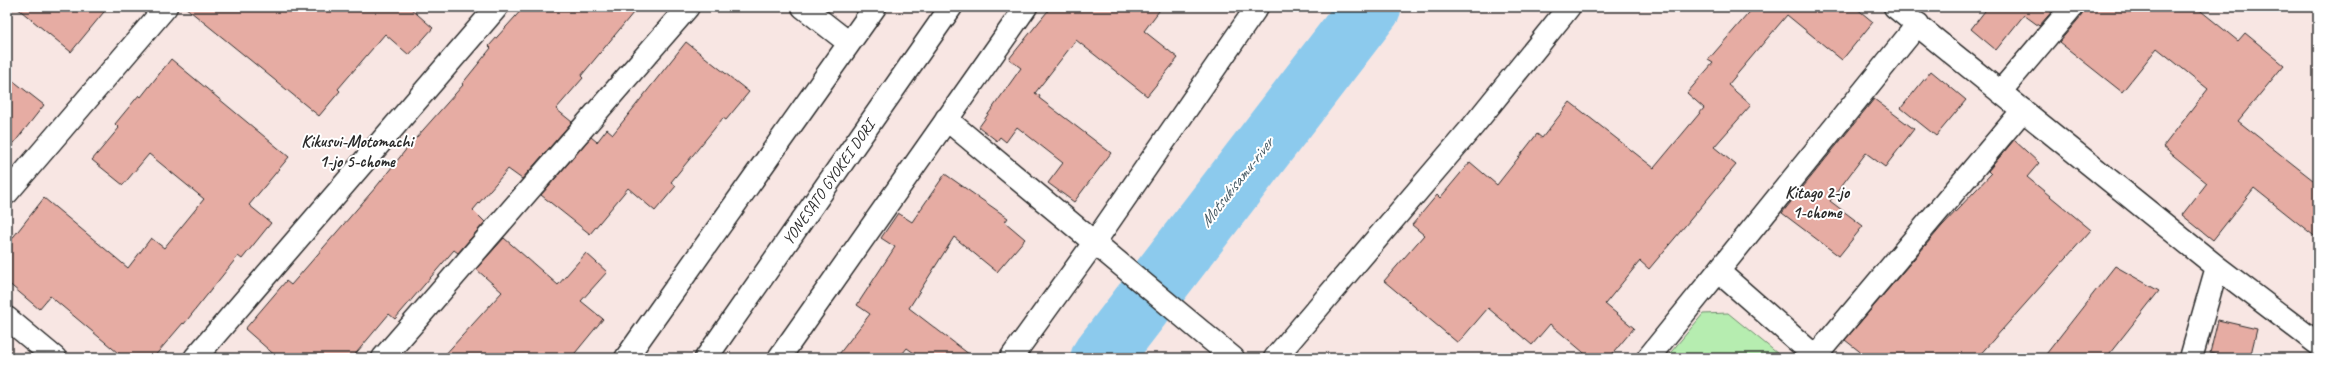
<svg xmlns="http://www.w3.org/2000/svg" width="2325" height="365" viewBox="0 0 2325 365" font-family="Caveat,sans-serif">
	<rect width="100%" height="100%" fill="#f8e6e3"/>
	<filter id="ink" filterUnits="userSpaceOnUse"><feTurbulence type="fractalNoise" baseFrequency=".025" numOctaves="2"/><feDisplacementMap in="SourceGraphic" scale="8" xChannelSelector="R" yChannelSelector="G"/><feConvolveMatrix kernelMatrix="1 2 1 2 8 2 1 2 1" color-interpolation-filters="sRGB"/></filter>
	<g filter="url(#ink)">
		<!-- green -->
		<path fill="#b6edb0" stroke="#708c6e" d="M1728,313L1783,358H1666L1703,314Z"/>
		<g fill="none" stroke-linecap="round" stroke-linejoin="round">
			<!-- river -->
			<path stroke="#8ccaed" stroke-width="61" d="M1101,358L1371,7"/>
		</g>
		<!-- building -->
		<path fill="#e6aca3" stroke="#2b2b2b" d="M16,7H108L71,52Z
			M185,7H409L433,28L409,55L385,34L338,89L340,91L319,116Z
			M524,7H638L581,76L583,78L556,109L572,122L522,179L508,169L473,210L485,222L458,253L454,250L395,319L389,314L352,358H278L245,329L286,281L291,285L376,187L408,147L463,85L462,84L491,48L489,46Z
			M1051,7H1162L1144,31L1178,58L1147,96L1076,40L1035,93L1040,96L1039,98L1111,153L1074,202L1048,183L1063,163L1017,127L1006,142L1000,137L997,141L979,127L1021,68L1009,59Z
			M1754,7H1855L1873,22L1842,60L1787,15L1728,85L1751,105L1714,147L1736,165L1649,269L1640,261L1605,304L1634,328L1609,358H1590L1550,324L1532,345L1488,308L1458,343L1384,281L1424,235L1412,225L1437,195L1440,198L1470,162L1497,185L1537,134L1542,138L1570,102L1654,168L1704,108L1687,93L1713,63L1708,60Z
			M1988,7H2056L2039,26L2024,15L1996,50L1971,29Z
			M2084,7H2196L2238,41L2245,33L2284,65L2238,121L2318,184V239L2254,188L2213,240L2182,215L2207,183L2163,147L2208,89L2157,48L2122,92L2059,42L2082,15Z
			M686,42L749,92L726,120L723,118L671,182L676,186L655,211L628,188L590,234L541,195L591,137L597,142L607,129L613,134Z
			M171,59L289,157L249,205L271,223L242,259L238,256L184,324L183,323L153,358H124L50,296L39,309L7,282V245L44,198L128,268L151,238L164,248L204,199L149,154L123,185L92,160L119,128L115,124L139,95L141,97Z
			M1931,71L1966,100L1936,136L1901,108Z
			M7,76L44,105L7,152Z
			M1874,99L1914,129L1885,167L1866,153L1830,201L1863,226L1839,256L1782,213Z
			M2014,140L2039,163L2027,177L2091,230L1977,358H1868L1845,340L1942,226L1991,174L1988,171Z
			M945,174L1008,218L1005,222L1025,239L997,272L954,237L909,308L974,358H921L907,348L899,358H836L870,314L857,305L895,247L881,238L898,213L912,222Z
			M504,238L558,285L586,253L607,272L581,301L603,319L571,358H442L502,292L476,269Z
			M2115,266L2159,291L2106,358H2043Z
			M2218,320L2257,329L2250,358H2232L2210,353Z"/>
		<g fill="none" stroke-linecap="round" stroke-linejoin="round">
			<!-- street casing -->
			<g stroke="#2b2b2b" stroke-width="25">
				<path id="street" d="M803,7L849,43
					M1895,7L2217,267L2318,344
					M2000,92L2072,7
					M946,119L1233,358
					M7,193L166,7
					M1719,272L1817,358
					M1815,357L2023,110
					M195,358L497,7
					M383,358L688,7
					M626,358L875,7
					M779,358L1026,7
					M1011,358L1094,243L1257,7
					M1275,358L1473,126L1569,7
					M1648,358L1918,24
					M2191,358L2217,267"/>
			</g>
			<!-- secondary casing -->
			<g stroke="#2b2b2b" stroke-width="25">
				<path id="secondary" d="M7,318L55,358
					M706,358L951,7"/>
			</g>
			<!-- street -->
			<use href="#street" stroke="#fff" stroke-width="22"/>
			<!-- secondary -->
			<use href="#secondary" stroke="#fff" stroke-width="22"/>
		</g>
	</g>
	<g text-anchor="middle" stroke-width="4" stroke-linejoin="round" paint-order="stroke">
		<!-- street labels -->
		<g font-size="16" fill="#2b2b2b" stroke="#fff">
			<text transform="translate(828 182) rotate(-55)" y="6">YONESATO GYOKEI DORI</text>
		</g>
		<!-- neighbourhood labels -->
		<g font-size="17" font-weight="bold" fill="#2b2b2b" stroke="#fff">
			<text x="357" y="147">Kikusui-Motomachi<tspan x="357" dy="20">1-jo 5-chome</tspan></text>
			<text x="1817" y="198">Kitago 2-jo<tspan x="1817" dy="20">1-chome</tspan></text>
		</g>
		<!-- water labels -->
		<g font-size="17" font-style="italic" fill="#485b65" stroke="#fff">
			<text transform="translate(1236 182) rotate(-52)" y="6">Motsukisamu-river</text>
		</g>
	</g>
	<!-- margin -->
	<rect width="2325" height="365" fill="none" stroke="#fff" stroke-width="24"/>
	<rect x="12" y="12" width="2301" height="341" fill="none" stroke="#2b2b2b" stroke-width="1.5" filter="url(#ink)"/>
</svg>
